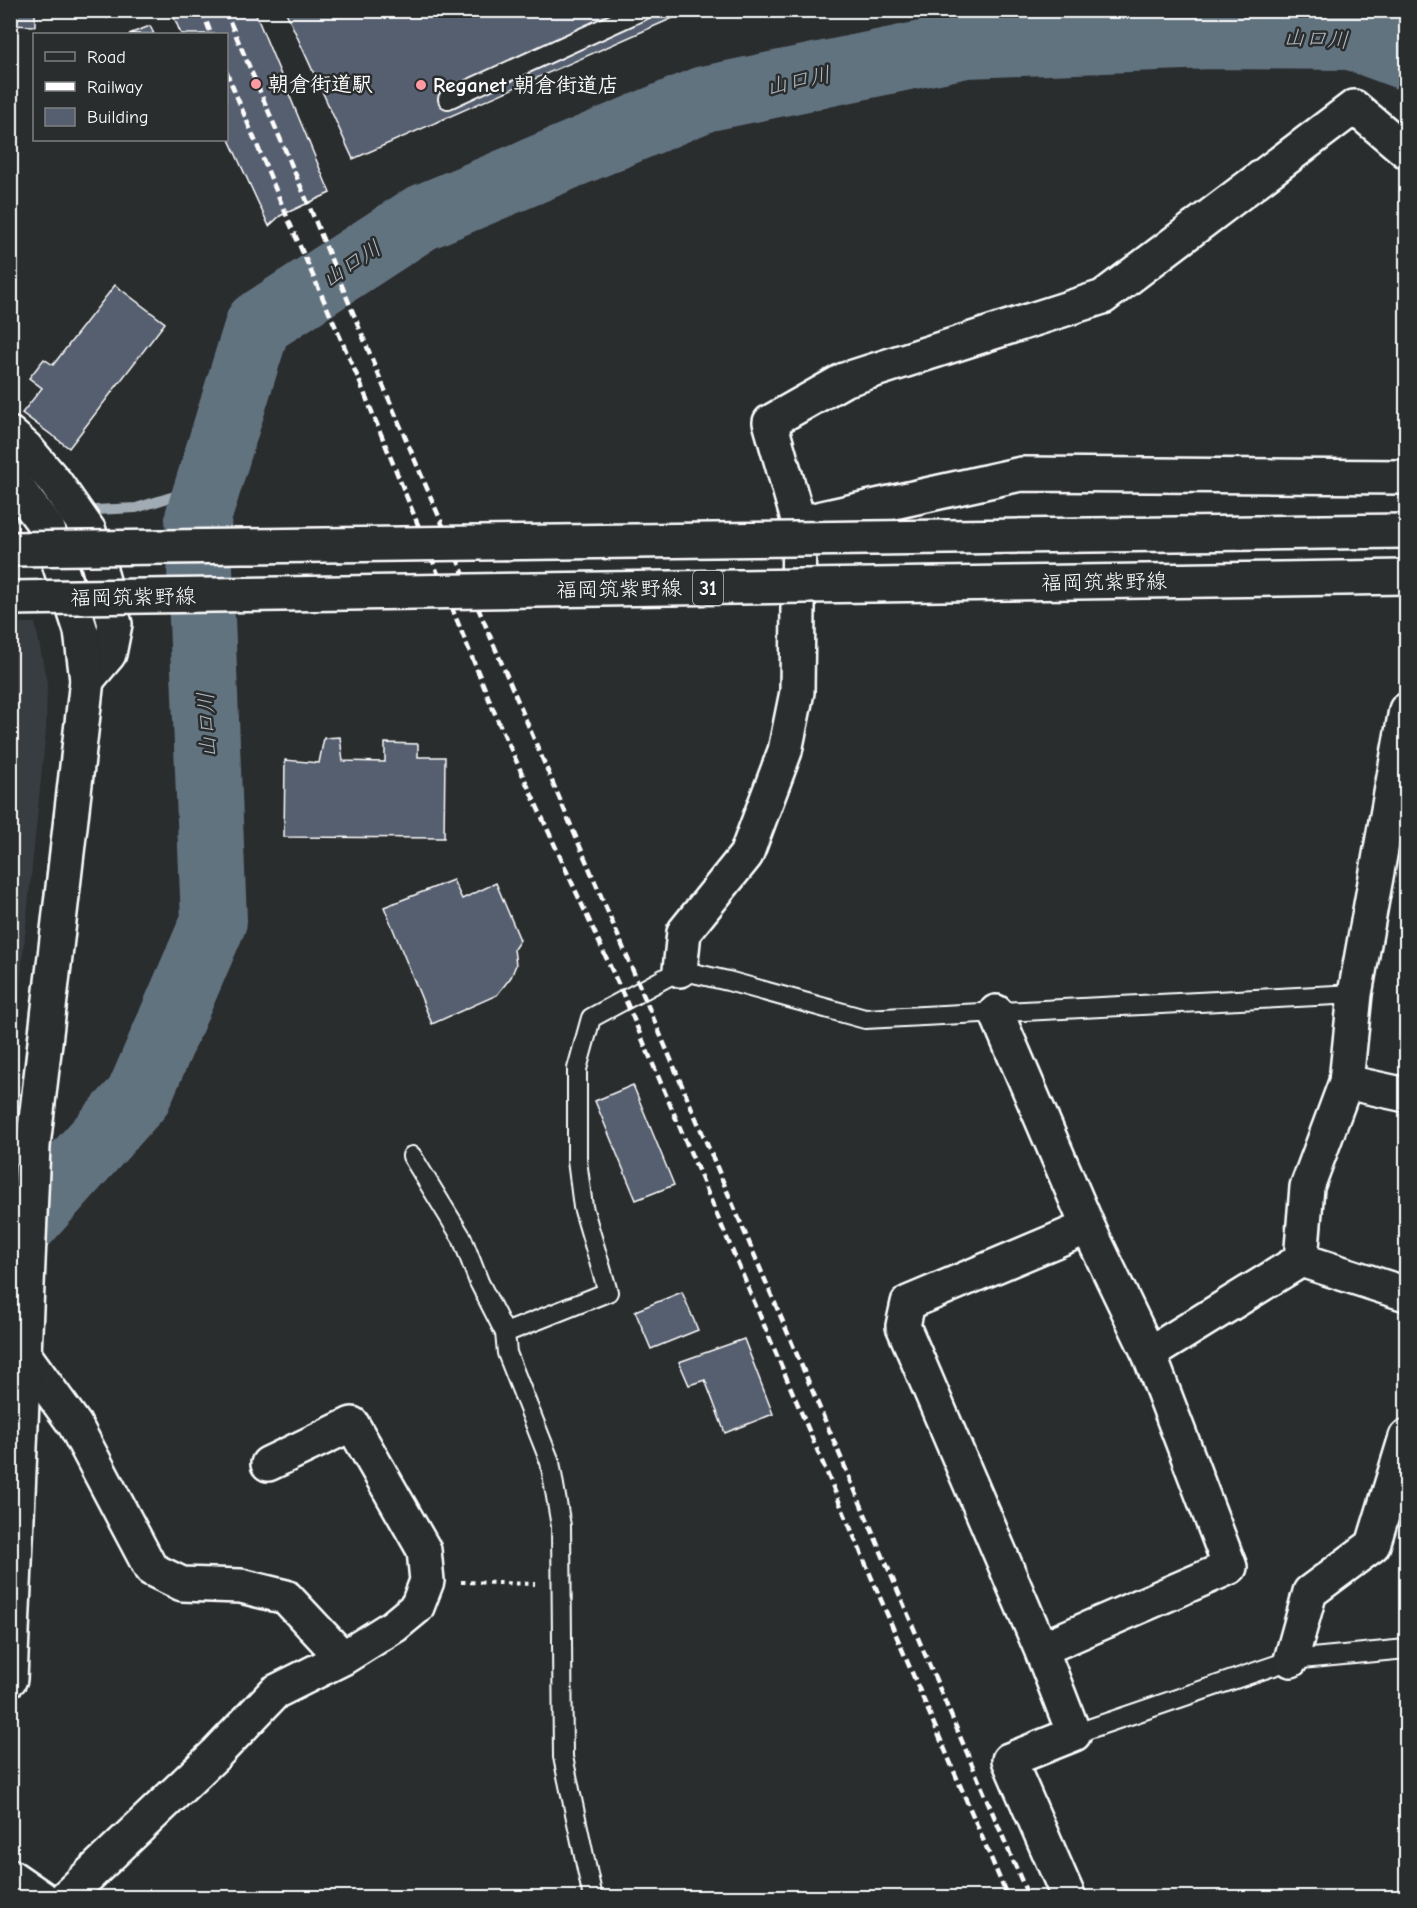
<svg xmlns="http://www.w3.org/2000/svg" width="1417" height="1908" viewBox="0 0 1417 1908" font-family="'Comic Neue','Klee One',sans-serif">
	<rect width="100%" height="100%" fill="#2a2d2e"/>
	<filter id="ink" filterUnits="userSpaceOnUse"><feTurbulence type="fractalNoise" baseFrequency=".0167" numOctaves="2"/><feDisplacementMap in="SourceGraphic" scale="12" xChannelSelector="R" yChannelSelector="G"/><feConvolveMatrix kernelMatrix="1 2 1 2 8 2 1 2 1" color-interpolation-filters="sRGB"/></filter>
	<g filter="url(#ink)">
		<!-- built -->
		<path fill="#373c42" d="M11,623H35L47,682L46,730L11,1073Z"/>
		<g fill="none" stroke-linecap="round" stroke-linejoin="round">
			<!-- stream -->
			<path stroke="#a1abb3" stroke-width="10" d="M925,10L966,45
				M95,510L136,508L184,493L210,477
				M10,515L22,517"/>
			<!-- river -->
			<path stroke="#627380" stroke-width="66" d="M10,1240L138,1097L214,921L198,518L258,324L421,218L704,99L966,45L1211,36L1352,37L1406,57"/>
		</g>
		<!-- building -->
		<path fill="#565f70" stroke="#fff" stroke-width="1.5" d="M10,10H35V26L10,25Z
			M104,10H124L107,18Z
			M171,10H254L330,193L280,216L269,226L226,133V34H181Z
			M285,10H691L353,159Z
			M150,26L154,34H129Z
			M115,285L165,323L69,448L22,413L42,388L29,378L44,359L53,365Z
			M340,737L343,761L385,762V743L418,744V757H445L444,838L284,837L285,760L319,763L324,738Z
			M453,880L462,899L496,883L520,940L514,949L516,965L511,977L497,995L432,1024L384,907Z
			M633,1085L674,1185L636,1200L595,1101Z
			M682,1292L698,1330L651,1349L635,1311Z
			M744,1339L773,1414L725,1433L705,1380L689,1385L679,1362Z"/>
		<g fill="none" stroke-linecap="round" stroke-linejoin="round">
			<!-- lane casing -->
			<g stroke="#fff" stroke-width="22">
				<path id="lane" d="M448,99L643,10
					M412,1156L462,1238L479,1282L505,1333
					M1074,1734L1291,1660L1406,1649
					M593,1898L563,1757L561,1526L550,1462L507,1353L505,1333L608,1292L583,1207L577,1160V1069L591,1018L680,970L728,981L865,1019L1355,994"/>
			</g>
			<!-- street casing -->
			<g stroke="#fff" stroke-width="38">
				<path id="street" d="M10,434L26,448L55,482L89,531L115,624L109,654L87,680
					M799,523L1021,474L1406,477
					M680,970L684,932L746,855L785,751L797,692L799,523L770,422L844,380L1103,297L1354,107L1406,151
					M996,1012L1088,1227L1149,1354L1230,1567L1041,1649
					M1346,1082L1406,1095
					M1301,1260L1406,1294
					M1149,1354L1301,1260L1307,1187L1346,1082L1355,994L1406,710
					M25,1356L75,1425L151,1569L182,1584L241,1586L286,1597L343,1658
					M1291,1660L1310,1592L1373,1545L1406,1437
					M10,1876L42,1898
					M65,1898L216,1754L275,1692L343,1658L394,1626L417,1607L427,1581L424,1550L352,1424L268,1464
					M1069,1898L1009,1760L1074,1734L1041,1649L903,1326L908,1303L1088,1227"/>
			</g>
			<!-- primary casing -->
			<g stroke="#fff" stroke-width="38">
				<path id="primary" d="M10,478L48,529L81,631L87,680L33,1146L10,1679"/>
			</g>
			<!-- path -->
			<path stroke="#fff" stroke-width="4" stroke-dasharray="4.5 4.5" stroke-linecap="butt" d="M461,1582L535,1584"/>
			<!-- lane -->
			<use href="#lane" stroke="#2a2d2e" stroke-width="18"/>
			<!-- street -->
			<use href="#street" stroke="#2a2d2e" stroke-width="33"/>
			<!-- primary -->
			<use href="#primary" stroke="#2a2d2e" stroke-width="33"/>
			<!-- rail -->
			<path stroke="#fff" stroke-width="4.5" stroke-dasharray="9 4.5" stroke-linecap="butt" d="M202,10L211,34
				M225,10L310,208L379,376L1029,1898
				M226,71L288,219L359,380L498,721L626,1001L1008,1898"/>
			<!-- primary-bridge casing -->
			<g stroke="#fff" stroke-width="38" stroke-linecap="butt">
				<path id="primary-bridge" d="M10,549L1406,531
					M10,598L1406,577"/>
			</g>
			<!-- primary-bridge -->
			<use href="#primary-bridge" stroke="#2a2d2e" stroke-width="33"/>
		</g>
	</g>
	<!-- markers -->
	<g fill="#ff9aa2" stroke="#2a2d2e" stroke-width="2">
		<circle cx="256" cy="84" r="6"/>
		<circle cx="421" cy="85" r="6"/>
	</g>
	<g text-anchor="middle" stroke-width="5" stroke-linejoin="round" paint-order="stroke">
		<!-- shield labels -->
		<rect fill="#2a2d2e" stroke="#bfc0c0" stroke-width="1.5" x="693" y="571" width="30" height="34" rx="4.5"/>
		<g font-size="20" font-weight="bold" fill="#fff">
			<text x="708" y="595">31</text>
		</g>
		<!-- poi labels -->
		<g font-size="21" font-weight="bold" fill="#fff" stroke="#2a2d2e" text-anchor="start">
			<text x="268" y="91">朝倉街道駅</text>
			<text x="433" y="92">Reganet 朝倉街道店</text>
		</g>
		<!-- street labels -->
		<g font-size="21" fill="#fff" stroke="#2a2d2e">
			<text transform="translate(1104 582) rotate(-1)" y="7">福岡筑紫野線</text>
			<text transform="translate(619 589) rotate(-1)" y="7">福岡筑紫野線</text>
			<text transform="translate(133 597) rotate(-1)" y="7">福岡筑紫野線</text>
		</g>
		<!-- water labels -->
		<g font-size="22" font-style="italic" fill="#b0b9c0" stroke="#2a2d2e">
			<text transform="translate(1316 38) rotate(3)" y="8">山口川</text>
			<text transform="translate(798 80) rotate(-12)" y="8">山口川</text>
			<text transform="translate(351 263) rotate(-33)" y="8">山口川</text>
			<text transform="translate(206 725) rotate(-92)" y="8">山口川</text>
		</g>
	</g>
	<!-- margin -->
	<rect width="1417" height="1908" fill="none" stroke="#2a2d2e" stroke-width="36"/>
	<rect x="18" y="18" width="1381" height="1872" fill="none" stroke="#fff" stroke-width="2" filter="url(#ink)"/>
	<!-- legend -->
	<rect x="33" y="33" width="195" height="108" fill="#2a2d2e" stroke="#7f8182" stroke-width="1.5"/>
	<rect x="45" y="52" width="30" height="9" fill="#2a2d2e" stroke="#7f8182" stroke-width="1.5"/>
	<text x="87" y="63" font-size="18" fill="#ffffff">Road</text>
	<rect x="45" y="82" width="30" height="9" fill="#ffffff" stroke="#7f8182" stroke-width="1.5"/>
	<text x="87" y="93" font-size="18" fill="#ffffff">Railway</text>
	<rect x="45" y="108" width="30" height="18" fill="#565f70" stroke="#7f8182" stroke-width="1.5"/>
	<text x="87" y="123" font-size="18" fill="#ffffff">Building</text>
</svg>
